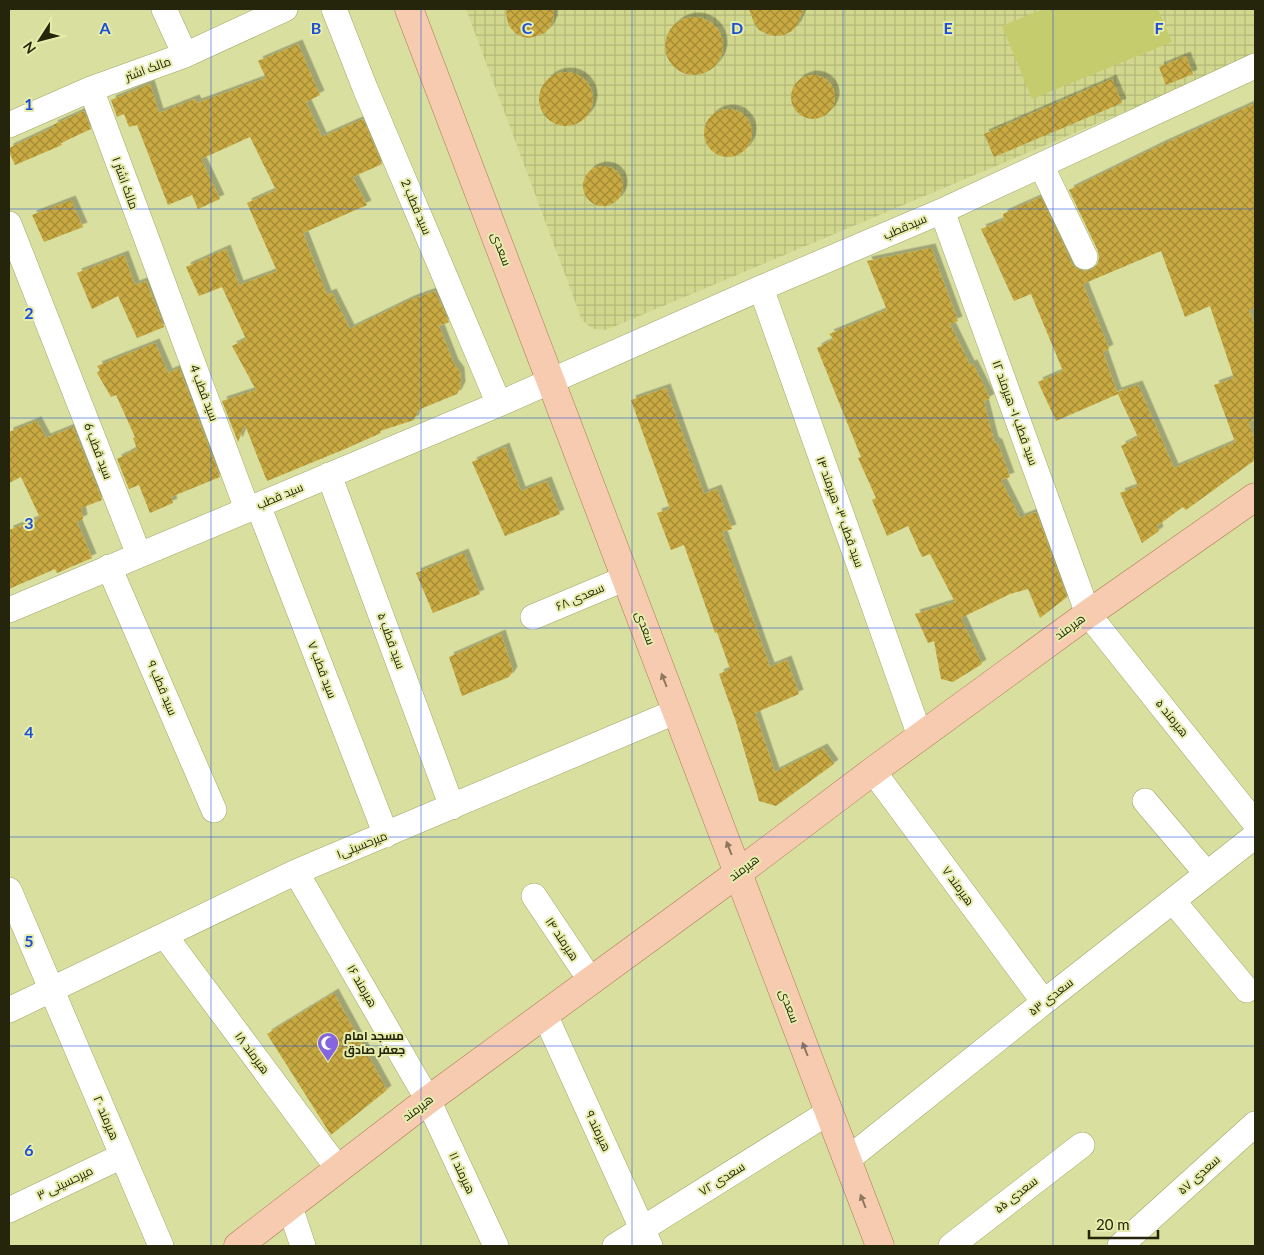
<svg xmlns="http://www.w3.org/2000/svg" width="1264" height="1255" viewBox="0 0 1264 1255" font-family="Lato,Cairo,sans-serif">
	<defs>
		<pattern id="industrial-grid" width="8" height="8" patternUnits="userSpaceOnUse" patternTransform="scale(1.25)"><rect width="8" height="8" fill="#d1d88e"/><path d="M0 4h8M4 0v8" fill="none" stroke="#b3b979"/></pattern>
		<pattern id="building-cross-hatch" width="8" height="8" patternUnits="userSpaceOnUse" patternTransform="scale(1.25)"><rect width="8" height="8" fill="#c9aa43"/><path d="M0 0l8 8M0 8l8-8" fill="none" stroke="#a38a36"/></pattern>
		<filter id="shadow"><feDropShadow dx="4.5" dy="-4.5" stdDeviation="0" flood-color="#0004"/></filter>
	</defs>
	<rect width="100%" height="100%" fill="#d9df9e"/>
	<!-- industrial -->
	<path fill="url(#industrial-grid)" d="M466,9H1255V57L606,330L593,329L582,320Z"/>
	<!-- pitch -->
	<path fill="#c5cc6e" d="M1044,9H1158L1172,42L1032,99L1002,26Z"/>
	<!-- building -->
	<path fill="url(#building-cross-hatch)" fill-rule="evenodd" filter="url(#shadow)" d="M506,9H554L553,20L550,27L545,33L530,38L523,37L515,33L510,27L507,20Z
		M749,9H804L797,25L792,31L784,35L775,36L767,34L759,30L754,23Z
		M665 46a29 29 0 1 1 58 0a29 29 0 1 1-58 0Z
		M298,44L320,95L306,102L322,137L363,119L382,164L353,177L367,205L303,233L327,295L332,293L350,329L410,300L435,291L449,322L439,326L454,364L460,372L461,386L457,394L418,410L414,420L380,431L381,433L345,449L267,481L245,425L238,442L222,401L256,390L232,346L246,339L222,287L199,296L186,267L226,249L239,285L277,271L247,203L276,190L250,137L201,159L220,199L198,209L192,195L168,205L137,125L129,127L124,114L117,117L111,100L150,84L159,113L195,99L197,103L266,78L258,61Z
		M1186,56L1193,74L1166,85L1159,67Z
		M539 99a27 27 0 1 1 54 0a27 27 0 1 1-54 0Z
		M791 97a22 22 0 1 1 44 0a22 22 0 1 1-44 0Z
		M1112,79L1122,103L994,157L984,134Z
		M1255,103V308L1249,310L1255,325V418L1249,423L1255,441V460L1186,510L1183,507L1157,526L1159,531L1142,543L1120,493L1138,486L1121,446L1138,437L1117,392L1118,394L1056,421L1038,382L1063,371L1031,294L1014,301L981,229L1004,220L1003,214L1041,197L1072,264L1077,269L1083,271L1091,270L1097,265L1099,259L1098,251L1069,190L1161,145ZM1161,251L1185,317L1210,306L1234,378L1214,385L1235,442L1174,468L1138,385L1117,392L1103,352L1109,349L1083,284Z
		M704 133a24 24 0 1 1 48 0a24 24 0 1 1-48 0Z
		M84,111L91,129L61,143L62,145L15,165L9,152V148L54,127L53,125Z
		M583 186a20 20 0 1 1 40 0a20 20 0 1 1-40 0Z
		M71,200L83,227L44,242L32,215Z
		M931,248L958,321L950,324L970,365L973,364L990,398L984,402L994,441L998,444L1010,477L1001,480L1020,518L1036,512L1067,597L1040,618L1028,589L1010,594L961,618L982,664L953,682L941,679L934,641L928,643L915,614L955,602L930,554L922,557L908,526L887,536L872,500L876,498L858,458L861,457L817,348L834,339L829,334L887,310L867,261Z
		M124,255L135,285L146,281L164,327L137,338L118,296L92,309L77,273Z
		M155,343L168,373L179,368L220,477L171,497L173,503L150,513L139,485L129,489L117,459L137,449L133,438L135,437L116,395L111,397L97,373L100,370L97,366Z
		M666,388L704,494L717,489L732,529L722,532L770,667L787,660L799,694L755,713L775,772L823,748L834,764L776,806L759,801L736,722L719,674L730,669L717,632L715,633L684,545L671,550L657,513L670,509L631,400Z
		M37,421L46,438L73,427L102,500L81,508L83,519L77,522L92,558L57,573L55,569L9,589V530L40,518L21,477L9,483V432Z
		M505,447L521,491L547,481L560,514L505,536L472,462Z
		M464,553L480,594L433,613L416,573Z
		M501,634L513,671L509,677L462,696L449,657Z
		M334,993L387,1090L331,1135L267,1034Z"/>
	<g fill="none" stroke-linecap="round" stroke-linejoin="round">
		<!-- minor casing -->
		<g stroke="#a1a768" stroke-width="26">
			<path id="minor" d="M164,9L185,55
				M334,9L365,88L499,404
				M91,89L247,509
				M9,125L91,89L185,55L285,9
				M1041,165L1085,257
				M942,211L1088,614L1255,823
				M9,224L139,555
				M761,288L920,736
				M329,475L452,807
				M258,505L386,835
				M109,567L214,810
				M9,610L499,404L761,288L942,211L1255,66
				M533,617L626,578
				M873,771L1044,1002
				M1145,801L1207,874
				M296,872L428,1100L496,1246
				M9,890L161,1246
				M534,896L591,981
				M1173,901L1247,990
				M165,936L339,1170
				M9,1010L296,872L677,711
				M545,1015L650,1246
				M847,1160L1044,1002L1255,836
				M290,1207L303,1246
				M9,1210L122,1156
				M615,1246L829,1112
				M951,1246L1082,1145
				M1120,1246L1255,1124"/>
		</g>
		<!-- major casing -->
		<g stroke="#aa7a53" stroke-width="29">
			<path id="major" d="M409,9L880,1246
				M238,1246L428,1100L738,873L873,771L1088,614L1255,497"/>
		</g>
		<!-- minor -->
		<use href="#minor" stroke="#fff" stroke-width="25"/>
		<!-- major -->
		<use href="#major" stroke="#f7cbaf" stroke-width="28"/>
	</g>
	<!-- one-way arrows -->
	<defs><path id="oneway-solid" d="M-6-.8H1V-3.2L6.5 0L1 3.2V.8H-6Z" transform="scale(1.25)"/></defs>
	<g fill="#8e785d">
		<use href="#oneway-solid" transform="translate(664 680) rotate(-111)"/>
		<use href="#oneway-solid" transform="translate(729 848) rotate(-111)"/>
		<use href="#oneway-solid" transform="translate(805 1049) rotate(-111)"/>
		<use href="#oneway-solid" transform="translate(863 1201) rotate(-111)"/>
	</g>
	<!-- grid -->
	<path fill="none" stroke="#1d4ed8" stroke-width="1" stroke-opacity="0.55" d="M211,9V1246M421,9V1246M632,9V1246M843,9V1246M1053,9V1246M9,209H1255M9,418H1255M9,628H1255M9,837H1255M9,1046H1255"/>
	<!-- icons -->
	<defs>
		<g id="mosque-pin" transform="scale(1.125)"><path d="M0 17L-7.5 6A9.5 9.5 0 1 1 7.5 6Z" fill="#8564df" stroke="#e6ecab"/><path d="M3.5-4.9A6 6 0 1 0 3.5 4.9A5 5 0 1 1 3.5-4.9Z" fill="#fff"/></g>
	</defs>
	<g fill-rule="evenodd">
		<use href="#mosque-pin" x="328" y="1043"/>
	</g>
	<g text-anchor="middle" stroke-width="4" stroke-linejoin="round" paint-order="stroke">
		<!-- street labels -->
		<g font-size="12" fill="#24250b" stroke="#e6ecab">
			<text transform="translate(148 69) rotate(-20)" y="4">مالک اشتر</text>
			<text transform="translate(125 183) rotate(70)" y="4">مالک اشتر ۱</text>
			<text transform="translate(416 207) rotate(67)" y="4">سید قطب 2</text>
			<text transform="translate(905 227) rotate(-23)" y="4">سیدقطب</text>
			<text transform="translate(501 249) rotate(69)" y="4">سعدی</text>
			<text transform="translate(204 393) rotate(69)" y="4">سید قطب 4</text>
			<text transform="translate(1015 413) rotate(70)" y="4">سید قطب ۱- هیرمند ۱۲</text>
			<text transform="translate(98 451) rotate(69)" y="4">سید قطب 6</text>
			<text transform="translate(280 496) rotate(-23)" y="4">سید قطب</text>
			<text transform="translate(840 512) rotate(70)" y="4">سید قطب ۳- هیرمند ۱۴</text>
			<text transform="translate(580 597) rotate(-23)" y="4">سعدی ۶۸</text>
			<text transform="translate(1070 627) rotate(-36)" y="4">هیرمند</text>
			<text transform="translate(645 628) rotate(69)" y="4">سعدی</text>
			<text transform="translate(391 641) rotate(70)" y="4">سید قطب ۵</text>
			<text transform="translate(322 670) rotate(69)" y="4">سید قطب ۷</text>
			<text transform="translate(162 688) rotate(67)" y="4">سید قطب ۹</text>
			<text transform="translate(1172 718) rotate(51)" y="4">هیرمند ۵</text>
			<text transform="translate(362 845) rotate(-22)" y="4">میرحسینی۱</text>
			<text transform="translate(744 868) rotate(-37)" y="4">هیرمند</text>
			<text transform="translate(958 886) rotate(54)" y="4">هیرمند ۷</text>
			<text transform="translate(562 939) rotate(56)" y="4">هیرمند ۱۴</text>
			<text transform="translate(362 986) rotate(60)" y="4">هیرمند ۱۶</text>
			<text transform="translate(1051 997) rotate(-38)" y="4">سعدی ۵۳</text>
			<text transform="translate(789 1006) rotate(69)" y="4">سعدی</text>
			<text transform="translate(252 1053) rotate(53)" y="4">هیرمند ۱۸</text>
			<text transform="translate(418 1108) rotate(-37)" y="4">هیرمند</text>
			<text transform="translate(106 1118) rotate(67)" y="4">هیرمند ۲۰</text>
			<text transform="translate(598 1131) rotate(65)" y="4">هیرمند ۹</text>
			<text transform="translate(462 1173) rotate(65)" y="4">هیرمند ۱۱</text>
			<text transform="translate(1199 1175) rotate(-42)" y="4">سعدی ۵۷</text>
			<text transform="translate(722 1179) rotate(-32)" y="4">سعدی ۷۲</text>
			<text transform="translate(65 1183) rotate(-26)" y="4">میرحسینی ۳</text>
			<text transform="translate(1016 1195) rotate(-38)" y="4">سعدی ۵۵</text>
		</g>
		<!-- poi labels -->
		<g font-size="12" font-weight="bold" fill="#24250b" stroke="#e6ecab" text-anchor="start">
			<text x="344" y="1040">مسجد امام<tspan x="344" dy="14">جعفر صادق</tspan></text>
		</g>
	</g>
	<g font-size="16" text-anchor="middle" font-weight="bold" fill="#1d4ed8" stroke="#e6ecab" stroke-width="4" stroke-linejoin="round" paint-order="stroke">
		<text x="105" y="34">A</text>
		<text x="316" y="34">B</text>
		<text x="527" y="34">C</text>
		<text x="737" y="34">D</text>
		<text x="948" y="34">E</text>
		<text x="1159" y="34">F</text>
		<text x="29" y="110">1</text>
		<text x="29" y="319">2</text>
		<text x="29" y="529">3</text>
		<text x="29" y="738">4</text>
		<text x="29" y="947">5</text>
		<text x="29" y="1156">6</text>
	</g>
	<!-- border -->
	<rect width="1264" height="1255" fill="none" stroke="#24250b" stroke-width="20"/>
	<!-- north arrow -->
	<g transform="translate(40 40) rotate(234)" stroke="#e6ecab" stroke-width="4" paint-order="stroke">
	<path d="M0-4L9 19L0 12L-9 19Z" fill="#24250b"/>
	<text y="-8" font-size="14" font-weight="bold" text-anchor="middle" fill="#24250b">N</text>
	</g>
	<!-- scale -->
	<path d="M1089 1230v8h69v-8" fill="none" stroke="#24250b" stroke-width="2.5"/>
	<text x="1096" y="1230" font-size="15" fill="#24250b" stroke="#e6ecab" stroke-width="4" paint-order="stroke">20 m</text>
</svg>
